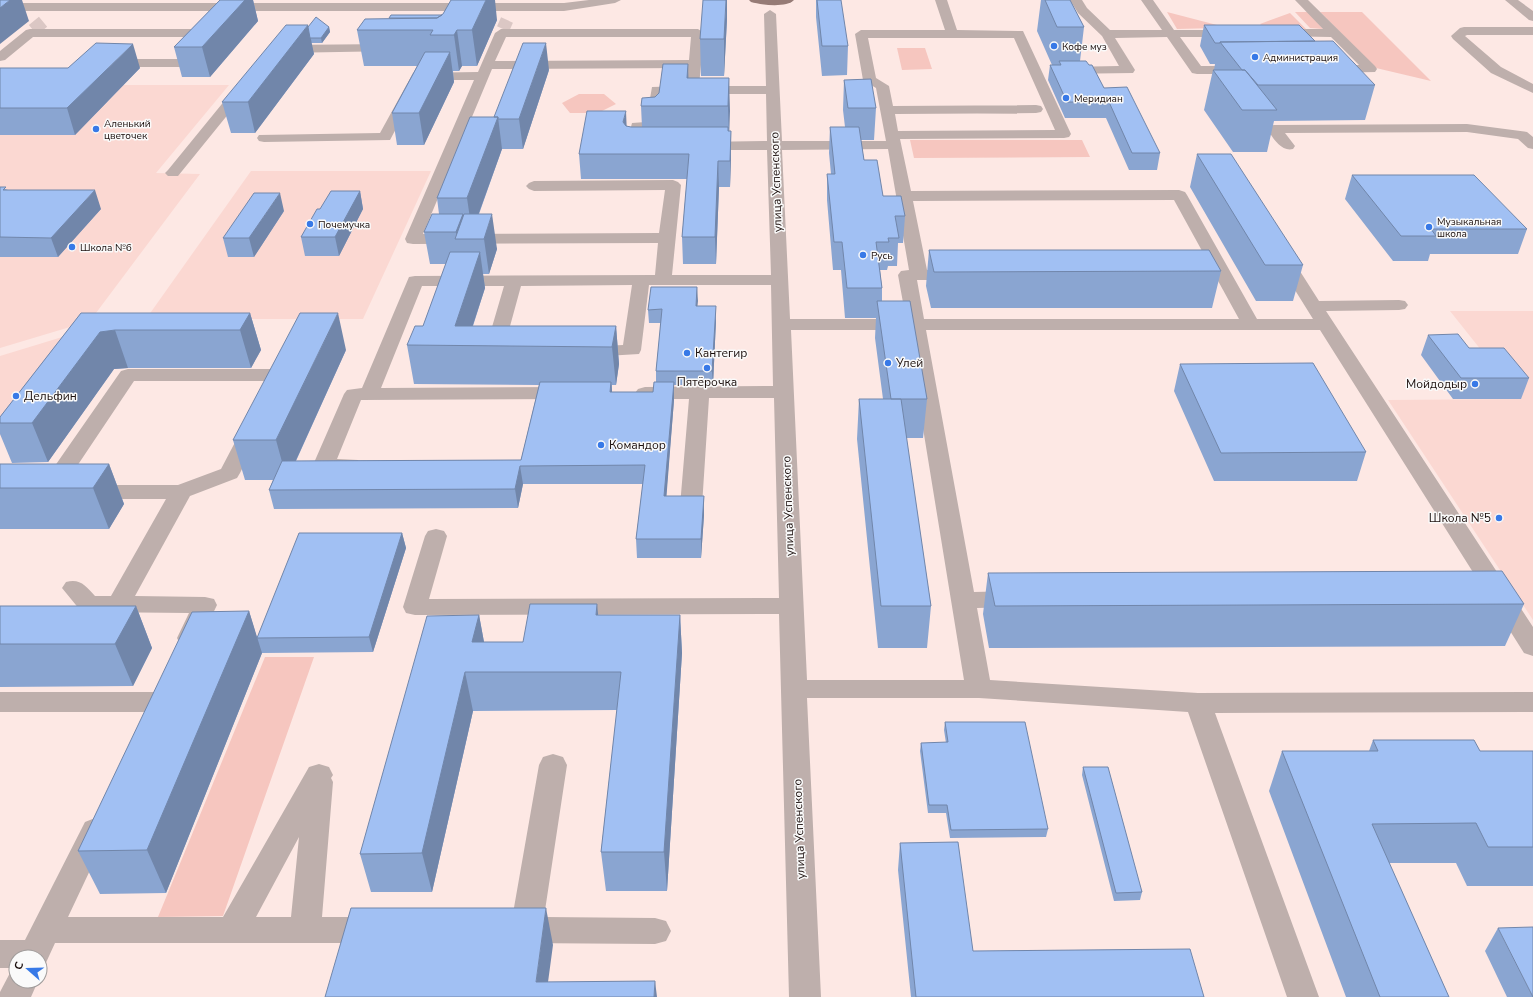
<svg xmlns="http://www.w3.org/2000/svg" width="1533" height="997" viewBox="0 0 1533 997" font-family="'Nunito Sans',sans-serif">
	<rect width="100%" height="100%" fill="#fde8e4"/>
	<!-- built -->
	<path fill="#fbd8d2" d="M0,85H229L156,173L200,174L90,321L0,348Z
		M251,171H431L363,319H146Z
		M1450,311H1533V620L1388,400L1520,399Z
		M82,331L0,436V356Z"/>
	<!-- green -->
	<path fill="#f6c6bf" d="M1167,12L1217,25L1216,28L1177,29Z
		M1295,12H1308L1323,29L1310,28Z
		M1320,12H1362L1431,81L1376,68Z
		M1290,13L1306,29H1265L1260,24Z
		M897,48H925L932,69L902,70Z
		M579,94H604L616,104L598,113H570L562,103Z
		M910,140H1082L1090,157L914,158Z
		M265,657H314L223,916L158,917Z"/>
	<g fill="none" stroke-linecap="round" stroke-linejoin="round">
		<!-- minor-tunnel -->
		<path stroke="#dbc7c4" stroke-width="13" stroke-dasharray="13 6" stroke-linecap="butt" d="M503,29L507,20
			M33,30L44,21"/>
		<!-- minor -->
		<path fill="#beafac" fill-rule="evenodd" d="M589,0H621L615,3L564,11H0V3H564Z
			M935,0H947L957,30L1023,31L1071,134L1069,137L1064,138L900,139L911,191L1179,190L1185,192L1187,195L1257,319H1313L1275,258L1277,254L1283,253L1289,254L1319,301L1399,300L1405,301L1408,305L1405,309L1399,310L1326,311L1533,627V656L1524,653L1320,330H926L974,592L1015,591L1024,593L1027,599L1024,605L1015,607L977,608L990,680L1198,693L1533,692V712L1215,713L1319,997H1287L1188,712L979,698H807L821,997H789L779,614L415,615L406,613L403,607L425,536L428,531L436,529L444,531L447,536L429,599L779,598L774,398H709L702,506L699,511L691,513L683,511L680,506L689,399H645L638,397L635,393L638,389L645,387L773,386L771,285H649L641,350L639,354L589,357L582,355L580,351L582,347L623,345L632,285L521,286L504,348L506,351L504,355L497,357L487,355L485,351L504,286H422L381,388L566,387L573,389L576,393L573,397L566,399L361,400L337,459L358,460L361,465L358,470C345,473 329,473 316,470L313,465L344,394L347,390L362,388L409,277L415,276L655,275L658,243L413,244L407,243L405,239L474,80H422L390,140L264,142L259,141L257,138L259,135L380,133L413,73L478,72L495,33L501,29H698L704,33L699,86H766L764,14L770,10L776,14L782,141H886L876,88L863,80L855,34L861,30H945ZM506,37H691L689,60L495,61ZM868,38H1014L1055,130L898,131L895,114L1036,113L1041,112L1043,109L1041,106L1036,105L893,106L889,86L876,78ZM688,68L686,86L652,87L646,122L632,123L626,146L628,149H648L650,146L648,143L641,142L643,130L657,129L659,126L663,94H766L767,141L701,142L696,143L694,146L696,149L701,150H767L771,275H672L681,185L678,182L673,180L534,181L529,183L526,186L529,189L534,191L665,190L659,233L423,234L492,69ZM888,149L909,270L901,271L898,275L906,319H790L782,150ZM1174,200L1212,269L1184,270L1181,274L1184,278L1217,279L1239,319H924L917,280H957L963,279L966,275L963,271L927,270L913,201ZM791,330H907L964,680H807Z
			M1070,0H1082L1087,8L1110,30H1162L1141,0H1153L1174,30H1236L1238,33L1236,36L1232,37H1180L1201,66H1242L1249,70L1242,74H1197L1192,73L1167,37L1115,38L1135,70L1133,73L1061,74L1059,71L1066,67L1119,66L1102,36L1078,13Z
			M1295,0H1308L1375,66L1377,69L1375,72L1326,73L1324,70L1331,66L1359,65L1331,37L1273,36L1271,33L1273,30L1277,29H1323Z
			M1505,0H1518L1533,11V21L1529,20Z
			M1464,27H1533V35H1467L1465,36L1501,67L1533,84V93L1491,73L1453,39L1451,36L1460,28Z
			M30,29H214L220,33L191,66L186,67H117L111,63L117,59H183L204,37H33L5,60L0,61V51L26,30Z
			M391,44L397,48L395,51L283,53L277,49L283,45Z
			M244,82L249,83L251,86L178,176H168L165,173L168,170L239,83Z
			M1467,124L1527,132L1533,137V149L1528,148L1518,139L1467,132L1285,133L1295,146L1293,149C1281,152 1273,138 1267,129L1269,126L1274,125Z
			M128,369H280L287,371L290,375L279,394L272,396L265,394L262,390L267,381H134L59,493L51,495L43,493L40,488L43,483L121,371Z
			M252,423L259,425L262,429L240,473L237,478L190,496L135,596L205,597L214,599L217,605L198,644L189,647L180,644L177,638L189,613L89,612L80,610L62,588L66,582C80,578 86,586 95,596H111L166,499H90L82,497L79,492L82,487L90,485H178L221,469L242,429L245,425Z
			M0,692H158L167,695L171,702L167,709L158,712H0Z
			M553,754L563,757L567,765L544,917L655,918L666,921L671,931L666,941L655,944L520,943L509,940L505,930L509,920L512,919L539,765L543,757Z
			M319,764L329,767L333,775L331,778L333,782L322,917H373L384,920L388,930L384,940L373,943H55L44,967L40,968V957H16V968H0V940H25L85,822L95,818L105,822L109,830L68,917H223L309,767ZM299,837L291,917H256Z
			M16,969V981H38L31,997H0V992L11,971Z"/>
		<!-- major -->
		<path fill="#967b76" fill-rule="evenodd" d="M749,0H794C787,8 761,5 751,2Z"/>
	</g>
	<!-- wall -->
	<path fill="#8aa5d1" d="M220,0H253L258,21L210,77H182L174,47Z
		M816,0H817L848,46L847,75L822,76L816,17Z
		M1041,0H1070L1084,27L1080,61L1089,65L1104,88L1160,153L1157,170H1129L1106,118H1065L1048,80L1050,65H1052L1037,31Z
		M727,19L724,76H701L700,39Z
		M497,20L477,66H462L459,71H453L454,82L424,145H397L392,113L417,66H364L357,30Z
		M1204,25L1315,41L1375,85L1365,120L1274,121L1267,152H1233L1204,110L1213,70H1214L1215,64H1210L1200,46Z
		M308,27H329L330,32L322,43H311L314,54L255,133H231L222,102Z
		M688,64V78H729V131H731V156L730,187H719L716,264H683L682,237L687,179H581L579,154L627,126L631,127H642L641,106L655,97Z
		M0,68H140L75,135H0Z
		M549,70L523,149H502L479,214L497,249L489,274H483L485,288L473,326H616L619,364L616,385H612V392H653L656,382V371L661,323H649L648,310L697,287V306L716,320L713,385H674V400L666,496H704V515L701,558H637L636,539L643,484H523L518,508L274,509L269,490L273,480H245L233,440L346,350L296,461L521,460L539,385L414,384L407,345L423,326L446,264H430L424,232L439,214L437,198L494,117Z
		M844,80L876,108L874,140H861L864,160L883,196L905,216L903,243H898L897,266H888L887,270H880L882,288V301L927,399L923,438H906L931,606L927,648H878L857,439L859,399H883L875,338L876,318H845L841,270H833L827,200V174H831L829,153L830,127H845L843,110Z
		M1197,154L1303,265L1293,301H1256L1190,187Z
		M1352,175L1527,229L1518,254H1430L1428,261H1393L1345,199Z
		M0,187L8,190L101,209L58,257H0Z
		M360,191L363,209L339,256H305L301,237L320,209Z
		M284,211L254,257H228L223,238Z
		M929,250L1221,271L1212,308H931L926,286Z
		M81,313H250L261,350L251,368H128L114,369L48,462L12,463L0,434V417Z
		M1428,335L1469,348L1529,378L1521,399H1453L1421,355Z
		M1180,364L1366,452L1357,481H1214L1174,391Z
		M0,464H109L124,504L109,529H0Z
		M402,533L406,548L373,652L262,653L166,893L100,894L78,851L249,611L257,638Z
		M988,573L1524,604L1505,646L989,648L983,614Z
		M0,606H136L152,648L133,686L0,687Z
		M479,615L484,642H523L599,615H680L682,653L667,891H606L601,852L617,710L473,711L432,892H371L360,854Z
		M945,722L1048,829L1046,837L950,838L946,813H928L920,751L921,743H946L944,730Z
		M1373,740L1480,751H1533V886H1467L1456,863H1389L1449,997H1346L1269,791L1282,751H1369Z
		M1083,767L1142,892L1140,900L1114,901L1082,775Z
		M900,843L973,951L1204,997H911L898,870Z
		M1498,928L1533,997H1507L1485,951Z"/>
	<!-- shaded-wall -->
	<path fill="#7186aa" d="M10,0H22L29,21L0,44V8Z
		M245,0H253L258,21L210,77L202,47Z
		M486,0H495L497,20L477,66L472,30Z
		M726,0H727V19L724,76V39Z
		M308,25L314,54L255,133L248,102Z
		M329,27L330,32L322,43L321,38Z
		M457,30L462,66L459,71L454,35Z
		M546,43L549,70L523,149L519,119Z
		M133,44L140,68L75,135L67,108Z
		M450,52L454,82L424,145L419,113Z
		M688,64L689,97L687,78Z
		M729,78L730,111L729,140L728,106Z
		M626,111L627,135L623,122Z
		M498,117L502,149L472,232L467,198Z
		M731,131V156L730,187V161Z
		M718,161L719,187L716,264L715,237Z
		M95,190L101,209L58,257L51,238Z
		M360,191L363,209L339,256L335,237Z
		M280,193L284,211L254,257L249,238Z
		M463,214L467,239H457L456,232Z
		M492,214L497,249L489,274L484,239Z
		M480,252L485,288L466,346L455,326Z
		M697,287L698,301L696,320V306Z
		M716,306V320L713,385L712,371Z
		M250,313L261,350L251,368L240,330Z
		M338,313L346,350L287,480L276,440Z
		M616,326L619,364L616,385L612,347Z
		M115,330L128,368L114,369L48,462L32,423L100,332Z
		M611,382L613,400L610,392Z
		M674,382V400L665,515L664,496Z
		M109,464L124,504L109,529L93,488Z
		M520,466L523,484L518,508L515,489Z
		M704,496V515L701,558V539Z
		M402,533L406,548L373,652L369,637Z
		M597,604L601,642L596,615Z
		M136,606L152,648L133,686L115,644Z
		M249,611L262,653L166,893L147,850Z
		M479,615L486,653L472,642Z
		M680,615L682,653L667,891L664,852Z
		M465,672L473,711L432,892L422,853Z
		M546,908L553,945L546,997L536,982Z
		M655,981L657,997H654Z"/>
	<!-- building -->
	<path fill="#a1c0f3" stroke="#7186aa" d="M0,0H10L0,8Z
		M220,0H245L202,47H174Z
		M451,0H486L472,30H457L454,35H430L433,30H357L365,19L437,18L443,14Z
		M703,0H726L724,39H700Z
		M817,0H841L848,46H822Z
		M1045,0H1070L1084,27H1057Z
		M391,15H442L437,18H389Z
		M316,17L329,27L321,38H310L308,27Z
		M286,25H308L248,102H222Z
		M1204,25H1299L1315,41L1220,42V43H1215Z
		M1333,41L1375,85H1258L1245,70H1242L1220,42Z
		M96,43L133,44L67,108H0V68H68Z
		M523,43H546L519,119H498V117H494Z
		M425,52H450L419,113H392Z
		M1059,61H1086L1089,65H1092L1104,88L1127,87L1160,153H1132L1109,102H1067L1050,65H1061Z
		M663,64H688L687,78H729L728,106H641L642,98L655,97L659,93Z
		M1213,70H1245L1277,110H1242Z
		M871,79L876,108H848L844,80Z
		M587,111H626L623,122L626,126L631,127H728V131H731L730,161H718L715,237H682L689,154H579Z
		M470,117H498L467,198H437Z
		M830,127H859L864,160H877L883,196H901L905,216H895L899,238H888L889,242H876L882,288H847L842,242H834L827,174H835Z
		M1197,154H1231L1303,265H1265Z
		M1352,175H1474L1527,229H1431L1436,236H1401Z
		M0,187H6L3,190H95L51,238L0,237Z
		M331,191H360L335,237H301L317,209H320Z
		M254,193H280L249,238H223Z
		M432,214H463L456,232H424Z
		M464,214H492L484,239H455Z
		M929,250H1209L1221,271L934,272Z
		M450,252H480L455,326H616L612,347L407,345L415,326H423Z
		M651,287H697L696,306H716L712,371H656L662,309L648,310Z
		M877,301H910L927,399H891Z
		M81,313H250L240,330H115L100,332L32,423H0V417Z
		M300,313H338L276,440H233Z
		M1458,334L1469,348H1504L1529,378H1461L1428,335Z
		M1313,363L1366,452L1221,453L1180,364Z
		M540,382H611L610,392H653L654,382H674L664,496H704L701,539H636L645,465L520,466L515,489L269,490L282,461L521,460Z
		M859,399H901L931,606H881Z
		M0,464H109L93,488H0Z
		M299,533H402L369,637L257,638Z
		M1502,571L1524,604L995,606L988,573Z
		M530,604H597L596,615H680L664,852H601L621,672H465L422,853L360,854L427,616L479,615L472,642H523Z
		M0,606H136L115,644H0Z
		M249,611L147,850L78,851L192,612Z
		M945,722H1025L1048,829L951,830L947,805H929L921,743L948,742Z
		M1373,740H1474L1480,751H1533V847H1488L1476,823L1372,824L1449,997H1380L1282,751H1378Z
		M1083,767H1108L1142,892L1116,893Z
		M958,842L973,951L1190,949L1204,997H916L900,843Z
		M351,908H546L536,982L655,981L654,997H325Z
		M1533,927V997L1498,928Z"/>
	<!-- markers -->
	<g fill="#3779e7" stroke="#fafafa" stroke-width="1.5">
		<circle cx="1054" cy="46" r="4"/>
		<circle cx="1255" cy="57" r="4"/>
		<circle cx="1066" cy="98" r="4"/>
		<circle cx="96" cy="129" r="4"/>
		<circle cx="310" cy="224" r="4"/>
		<circle cx="1429" cy="227" r="4"/>
		<circle cx="72" cy="247" r="4"/>
		<circle cx="863" cy="255" r="4"/>
		<circle cx="687" cy="353" r="4"/>
		<circle cx="888" cy="363" r="4"/>
		<circle cx="707" cy="368" r="4"/>
		<circle cx="1475" cy="384" r="4"/>
		<circle cx="16" cy="396" r="4"/>
		<circle cx="601" cy="445" r="4"/>
		<circle cx="1499" cy="518" r="4"/>
	</g>
	<g text-anchor="middle" stroke-width="3" stroke-linejoin="round" paint-order="stroke">
		<!-- far-poi labels -->
		<g font-size="10" fill="#1a0e0c" stroke="#fafafa" text-anchor="start">
			<text x="1062" y="50">Кофе муз</text>
			<text x="1263" y="61">Администрация</text>
			<text x="1074" y="102">Меридиан</text>
			<text x="104" y="127">Аленький<tspan x="104" dy="12">цветочек</tspan></text>
			<text x="1437" y="225">Музыкальная<tspan x="1437" dy="12">школа</tspan></text>
			<text x="318" y="228">Почемучка</text>
			<text x="80" y="251">Школа №6</text>
			<text x="871" y="259">Русь</text>
		</g>
		<!-- street labels -->
		<g font-size="12" fill="#1a0e0c" stroke="#fafafa">
			<text transform="translate(776 182) rotate(-92)" y="4">улица Успенского</text>
			<text transform="translate(788 506) rotate(-92)" y="4">улица Успенского</text>
			<text transform="translate(799 829) rotate(-92)" y="4">улица Успенского</text>
		</g>
		<!-- poi labels -->
		<g font-size="12" fill="#1a0e0c" stroke="#fafafa" text-anchor="start">
			<text x="695" y="357">Кантегир</text>
			<text x="896" y="367">Улей</text>
			<text x="707" y="386" text-anchor="middle">Пятёрочка</text>
			<text x="1467" y="388" text-anchor="end">Мойдодыр</text>
			<text x="24" y="400">Дельфин</text>
			<text x="609" y="449">Командор</text>
			<text x="1491" y="522" text-anchor="end">Школа №5</text>
		</g>
	</g>
	<!-- north arrow -->
	<g transform="translate(28 969) rotate(290)"><circle r="19" fill="#fafafa" stroke="#a09c9b"/>
	<path d="M0-3L7 15L0 10L-7 15Z" fill="#3779e7"/>
	<text y="-6" font-size="11" font-weight="bold" text-anchor="middle" fill="#1a0e0c">С</text>
	</g>
</svg>
